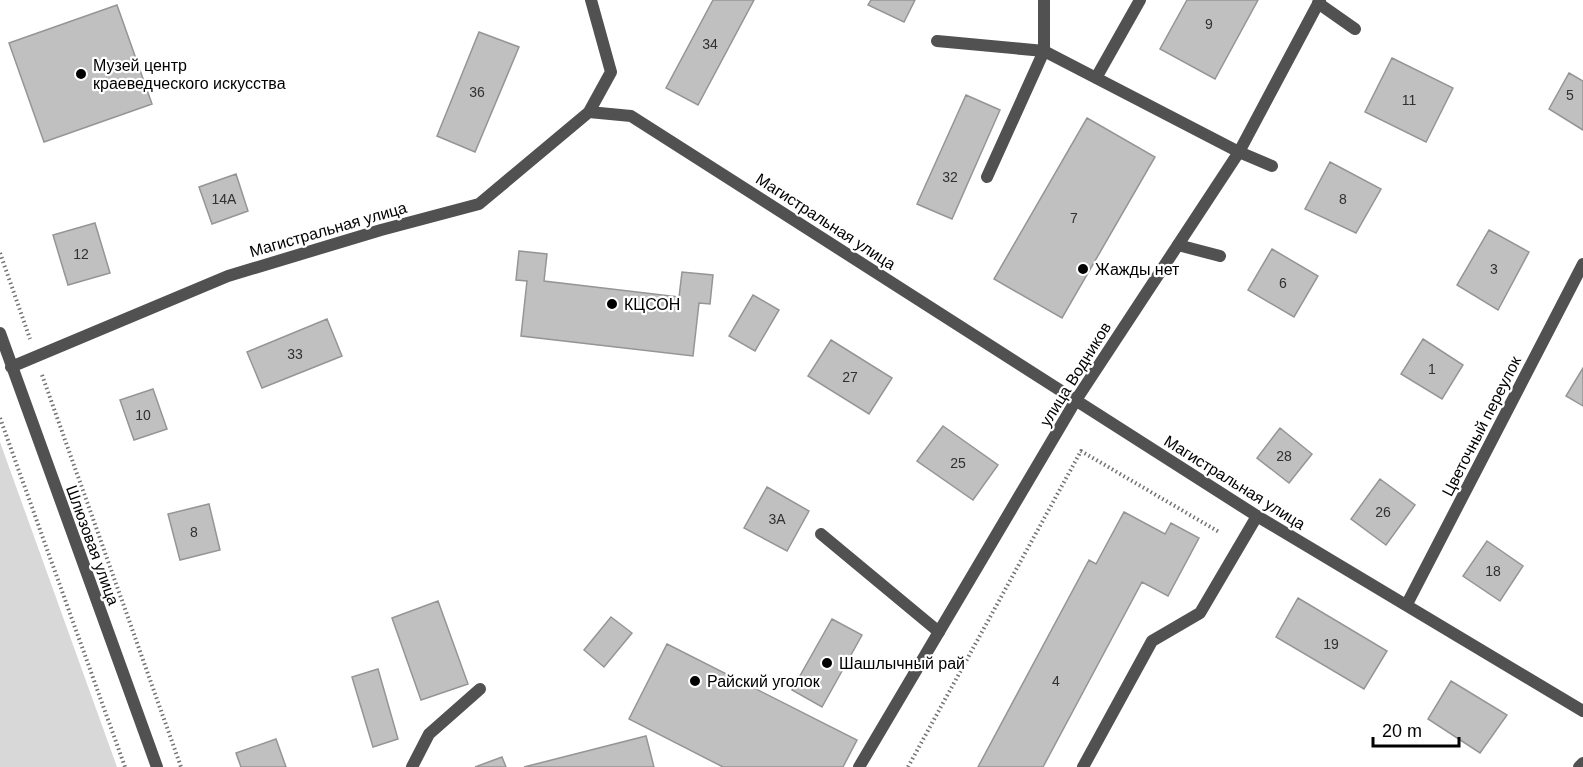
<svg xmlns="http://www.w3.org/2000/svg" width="1583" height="767" viewBox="0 0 1583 767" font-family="Helvetica,sans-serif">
	<rect width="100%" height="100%" fill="#fff"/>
	<!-- green -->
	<path fill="#d8d8d8" d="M0,442L117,767H0Z"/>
	<!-- building -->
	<path fill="#c0c0c0" stroke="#959595" stroke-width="1.5" d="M713,0H754L698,105L666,88Z
		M871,0H915L904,22L868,5Z
		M1187,0H1258L1215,79L1160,49Z
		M117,5L152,104L44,142L9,43Z
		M479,32L519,47L475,152L437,136Z
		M1392,58L1453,88L1426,142L1365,112Z
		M1569,73L1583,81V130L1549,109Z
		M966,95L1000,110L952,219L917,204Z
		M1087,118L1155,157L1062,318L994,279Z
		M1330,162L1381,189L1356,233L1305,209Z
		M236,174L248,211L212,224L199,187Z
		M95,223L110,273L68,285L53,235Z
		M1489,230L1529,252L1498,310L1457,285Z
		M1272,249L1318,276L1294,317L1248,290Z
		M519,251L547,254L544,281L679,297L682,272L713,275L710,304L699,303L693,356L521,336L527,281L516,280Z
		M753,295L779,310L755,351L729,336Z
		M327,319L342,356L262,388L247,352Z
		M1423,339L1463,365L1442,399L1401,374Z
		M831,340L892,378L869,414L808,376Z
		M1583,368V406L1566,396Z
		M153,389L167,429L134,440L120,400Z
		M943,426L998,465L973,500L917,461Z
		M1280,428L1312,454L1289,483L1257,458Z
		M1380,479L1415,505L1386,545L1351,519Z
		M767,487L809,511L787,551L744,528Z
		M209,504L220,550L180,560L168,514Z
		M1124,512L1165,534L1171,523L1199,538L1168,596L1142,582L1043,767H978L1089,560L1096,564Z
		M1487,541L1523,566L1500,601L1463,576Z
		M1298,598L1387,651L1364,689L1276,637Z
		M438,601L468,684L421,700L392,618Z
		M611,617L632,633L604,667L584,650Z
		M832,619L862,635L822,707L792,690Z
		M667,644L857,740L843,767H723L629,719Z
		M378,669L398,739L373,747L352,677Z
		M1451,681L1507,715L1480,753L1428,719Z
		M646,736L654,767H524Z
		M276,739L286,767H241L236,753Z
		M502,757L506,767H475Z"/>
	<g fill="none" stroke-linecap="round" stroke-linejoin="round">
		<!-- path -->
		<path stroke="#737373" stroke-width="4" stroke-dasharray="1.5 3" stroke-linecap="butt" d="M0,253L30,339
			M42,375L181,767
			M0,418L125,767
			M908,767L1081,451L1219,532"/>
		<!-- service -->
		<path stroke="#515151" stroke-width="12" d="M1044,0V51L1239,152L1272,166
			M1318,3L1355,29
			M937,41L1044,51L987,177
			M1096,78L1140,0
			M1178,245L1220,256
			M821,534L939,632
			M412,767L429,734L480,689
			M1083,767L1152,641L1200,613L1257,516"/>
		<!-- minor -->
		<path stroke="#515151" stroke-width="12" d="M589,112L611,72L591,0
			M0,333L157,767
			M11,367L228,276L381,230L479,204L589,112L631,116L1257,516L1583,711
			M1407,604L1583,264
			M859,767L1076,400L1239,152L1320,0
			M1579,767L1583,763"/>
	</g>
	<!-- markers -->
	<g fill="#000" stroke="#fff" stroke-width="2">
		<circle cx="81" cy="74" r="6"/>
		<circle cx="1083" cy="269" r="6"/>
		<circle cx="612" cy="304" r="6"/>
		<circle cx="827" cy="663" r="6"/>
		<circle cx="695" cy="681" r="6"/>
	</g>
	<g text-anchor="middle" stroke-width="4.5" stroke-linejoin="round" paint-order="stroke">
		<!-- number labels -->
		<g font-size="14" fill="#303030">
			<text x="1209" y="29">9</text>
			<text x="710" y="49">34</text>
			<text x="477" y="97">36</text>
			<text x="1570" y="100">5</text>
			<text x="1409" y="105">11</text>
			<text x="950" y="182">32</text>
			<text x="224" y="204">14А</text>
			<text x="1343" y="204">8</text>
			<text x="1074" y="223">7</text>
			<text x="81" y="259">12</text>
			<text x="1494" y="274">3</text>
			<text x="1283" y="288">6</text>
			<text x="295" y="359">33</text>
			<text x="1432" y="374">1</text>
			<text x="850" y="382">27</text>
			<text x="143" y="420">10</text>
			<text x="1284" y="461">28</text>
			<text x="958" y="468">25</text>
			<text x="1383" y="517">26</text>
			<text x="777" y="524">3А</text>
			<text x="194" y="537">8</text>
			<text x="1493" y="576">18</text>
			<text x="1331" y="649">19</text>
			<text x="1056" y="686">4</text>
		</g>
		<!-- poi labels -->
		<g font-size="16" fill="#000" stroke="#fff" text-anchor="start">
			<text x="93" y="71">Музей центр<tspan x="93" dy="18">краеведческого искусства</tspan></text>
			<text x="1095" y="275">Жажды нет</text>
			<text x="624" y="310">КЦСОН</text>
			<text x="839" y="669">Шашлычный рай</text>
			<text x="707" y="687">Райский уголок</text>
		</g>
		<!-- street labels -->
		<g font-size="16" fill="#000" stroke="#fff">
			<text transform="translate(826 221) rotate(33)" y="6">Магистральная улица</text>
			<text transform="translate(328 229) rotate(-16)" y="6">Магистральная улица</text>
			<text transform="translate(1075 374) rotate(-58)" y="6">улица Водников</text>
			<text transform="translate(1481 426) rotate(-63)" y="6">Цветочный переулок</text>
			<text transform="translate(1235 482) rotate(32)" y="6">Магистральная улица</text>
			<text transform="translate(93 545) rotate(70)" y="6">Шлюзовая улица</text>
		</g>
	</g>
	<!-- scale -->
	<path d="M1373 737v9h86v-9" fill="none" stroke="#000000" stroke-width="3"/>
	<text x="1382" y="737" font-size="18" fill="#000000" stroke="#ffffff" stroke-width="4.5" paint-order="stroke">20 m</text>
</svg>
